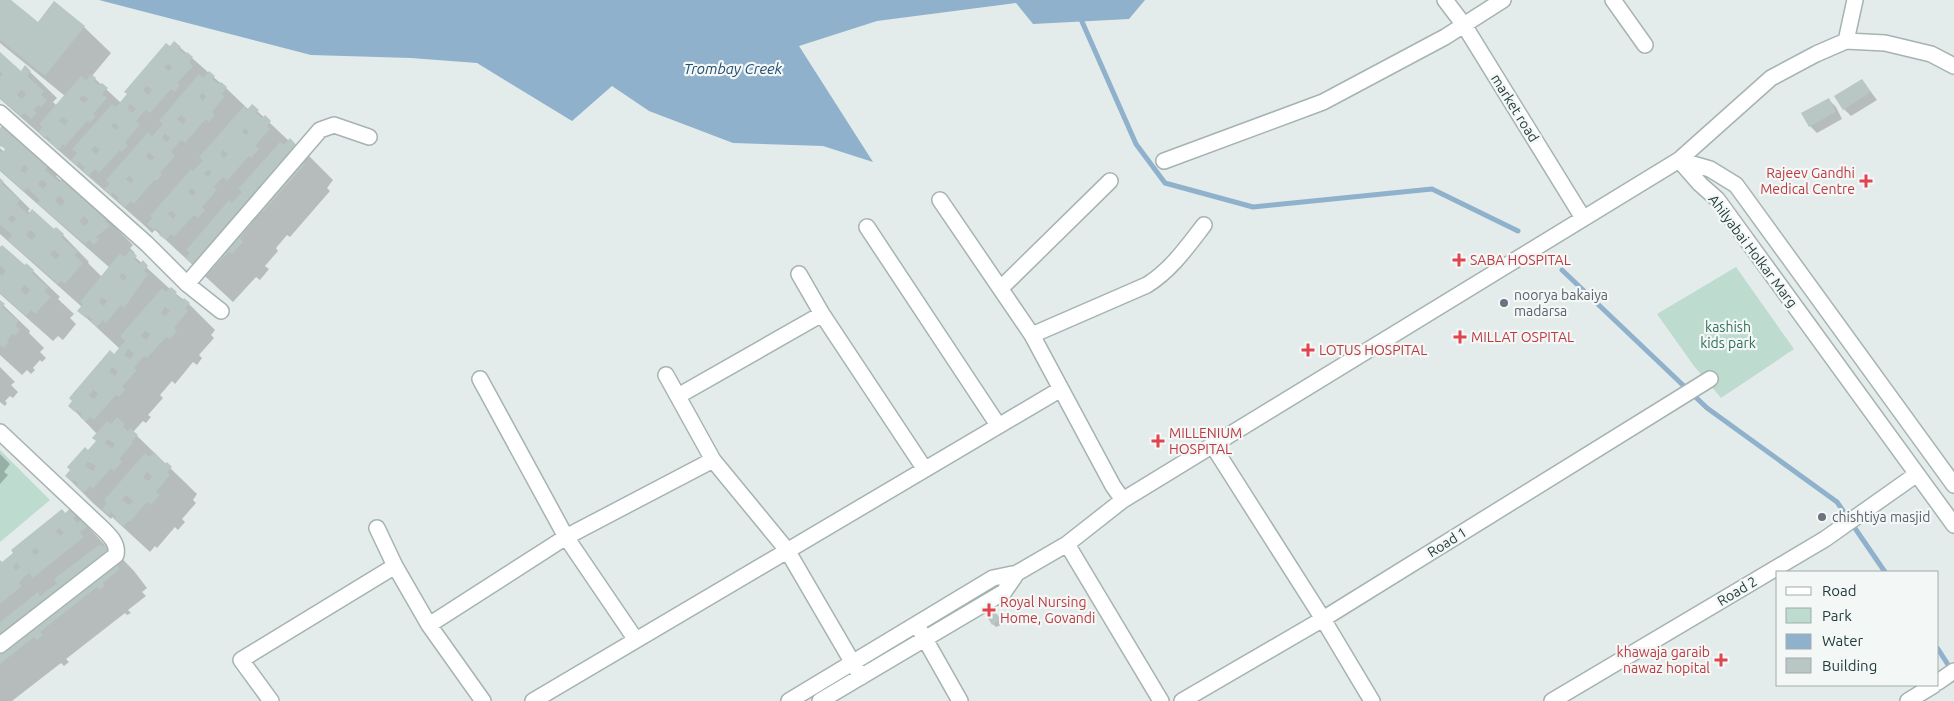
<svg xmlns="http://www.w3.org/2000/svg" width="1954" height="701" viewBox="0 0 1954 701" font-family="Ubuntu,sans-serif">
	<rect width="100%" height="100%" fill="#e3ecea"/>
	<!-- green -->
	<path fill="#bddbce" d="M1736,267L1794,349L1721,398L1694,366L1657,314Z
		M0,450L50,500L0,542Z"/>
	<!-- water -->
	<path fill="#8fb1cc" d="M99,0H1145L1129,19L1033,24L1016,3L877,21L799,46L873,162L823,146L733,143L649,111L612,86L572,121L477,63L411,58L311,55Z"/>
	<!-- shadow -->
	<path fill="#0003" d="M0,0H9L38,23L84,27L111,53L92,76L121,103L175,43L226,88L249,110L252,106L289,141L307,154L333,180L327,188L330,191L290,237L287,235L276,248L278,251L265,266L269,269L260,280L256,277L233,302L155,230L152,233L145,226L0,99V54L21,72L25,67L57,98L53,102L57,106L65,96L0,43Z
		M1862,80L1877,100L1851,116L1844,109Z
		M1829,100L1836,107L1842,119L1817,133L1810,126Z
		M0,128L23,147L29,141L60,171L56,176L61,181L120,225L117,229L133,245L130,248L135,253L133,255L171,290L189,304L215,330L211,335L214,338L199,355L202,358L197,365L193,362L175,384L172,381L160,395L163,398L148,415L151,417L146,423L143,421L133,432L197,494L193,500L196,503L182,519L185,522L178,530L175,527L157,548L155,546L150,552L112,517L111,519L93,503L66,476L97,441V434L70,406L120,349L79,311L82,307L0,234V179L30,209L28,211L30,213L63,235L89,262L88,263L102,277L110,268L0,171V148L4,152L7,149L0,145Z
		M0,247L25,266L33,271L60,297L58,299L74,314L70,318L76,324L63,340L58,336L53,341L0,294Z
		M0,302L30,331L29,333L44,348L40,352L46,358L42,362L40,360L33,368L35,370L31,374L27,370L22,375L0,355Z
		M0,367L15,382L11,385L18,392L13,398L10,396L5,401L7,403L5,406L0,402Z
		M0,454L10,464L4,472L8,475L0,484Z
		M71,509L106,546L108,544L134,571L147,588L142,592L146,596L128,610L131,613L127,615L125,613L66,659L69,662L64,666L61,663L12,701H0V562L2,564Z
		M992,606L1003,624L996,627L993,624Z"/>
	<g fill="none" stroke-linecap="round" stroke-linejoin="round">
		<!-- stream -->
		<path stroke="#8fb1cc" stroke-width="5" d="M1080,17L1136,144L1165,183L1253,207L1432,189L1518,231
			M1562,270L1707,408L1837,502L1885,572
			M1938,649L1952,671"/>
	</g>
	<!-- building -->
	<path fill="#b8c6c4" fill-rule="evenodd" d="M0,0H11L38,22L54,1L85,26L45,76L0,40Z
		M174,41L181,47L179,49L185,54L187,52L193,57L189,62L193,66L177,83L180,85L175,92L171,89L150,113L146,110L136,121L140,125L125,142L128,145L122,152L120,150L99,173L95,169L89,176L83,170L85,168L79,162L77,165L71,160L77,153L72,149L112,104L116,107L127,94L124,92L166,43L170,46ZM168,64L172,67L169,71L164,67ZM147,86L152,90L148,95L143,90ZM130,104L136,109L132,113L127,108ZM114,123L119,127L116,130L111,126ZM95,146L100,150L96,154L91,150Z
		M0,52L21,71L25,65L31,71L27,76L44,91L41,95L47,100L41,107L38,105L33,110L37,113L31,119L24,113L21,116L0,98V77L3,74L0,72ZM21,90L26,94L22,99L17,95Z
		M209,71L215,76L212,79L219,84L221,82L227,87L222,94L225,96L212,112L215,115L209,122L206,119L185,143L181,140L171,152L175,156L160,173L162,175L156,181L154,180L134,204L131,201L125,207L117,200L119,198L113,193L111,195L104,189L110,183L106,180L148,132L152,136L163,124L159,121L199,74L203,78ZM202,93L206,96L203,101L199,97ZM181,115L186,120L183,124L177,119ZM165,134L170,138L167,142L162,138ZM149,152L154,157L151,161L146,156ZM129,176L134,180L130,183L126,179Z
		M91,74L96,78L94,81L99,85L102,83L108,88L102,94L107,98L93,114L96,116L90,123L87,121L65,146L63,144L58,150L49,142L51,140L47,136L45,139L38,132L43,127L39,124L81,76L86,80ZM83,95L88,99L84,103L79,99ZM62,117L68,121L65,125L59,121Z
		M1862,79L1871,92L1843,110L1834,96Z
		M1829,98L1836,112L1809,127L1801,113Z
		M252,104L259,110L256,113L262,118L265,115L271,121L267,126L270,129L255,146L259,149L251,158L249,156L227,181L223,177L214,187L217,190L202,207L205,210L198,218L194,215L174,237L171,234L166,240L159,235L161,233L156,228L154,230L147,224L152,218L150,216L191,169L193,171L203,160L199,157L244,106L247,110ZM245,128L249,132L246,135L242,132ZM223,150L228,154L224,158L220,154ZM208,170L212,172L208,177L204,174ZM191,188L196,192L193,196L188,192ZM171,211L176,215L173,219L168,214Z
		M2,126L23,145L28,139L34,144L29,149L48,166L45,170L59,182L62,178L108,218L105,221L110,226L96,237L99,239L94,245L89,240L85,244L37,203L40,200L27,188L24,191L0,170V152L2,153L5,149L1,146L0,147V128ZM24,165L28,168L25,173L20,170ZM42,180L47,184L43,189L38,184ZM59,196L65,201L61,206L55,201ZM84,216L89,221L85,226L79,221Z
		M290,138L300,149L301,160L305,164L263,212L260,209L250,221L252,223L240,238L243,242L232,254L229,252L206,276L197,269L199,266L194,262L192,264L185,258L190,253L186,250L229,200L232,203L242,192L238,189L280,142L284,145ZM282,160L286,163L284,167L279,163ZM261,184L266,188L263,192L257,188ZM245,203L250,207L246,211L242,208ZM230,221L235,225L231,229L226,225ZM210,245L214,249L211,253L206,249Z
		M0,178L4,182L2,184L20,200L17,204L28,214L32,209L54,229L56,227L64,234L61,237L78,252L74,255L83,263L65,284L61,281L58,284L8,240L12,235L0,225ZM11,215L16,218L13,223L8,219ZM30,230L36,235L32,240L26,235ZM54,250L60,255L56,259L50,255Z
		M2,245L25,265L26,263L34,270L32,273L48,287L44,291L51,297L35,314L31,310L26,316L0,293V274L2,276L6,271L0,265V247ZM24,285L30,290L26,295L21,290Z
		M130,250L137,256L134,259L140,264L143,260L148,266L144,271L148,274L124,308L121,305L106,323L103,320L97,327L90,321L92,319L88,316L86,318L77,311L83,304L80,302L120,253L125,257ZM122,273L127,277L124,281L119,277ZM102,297L107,301L104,306L99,302Z
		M171,287L177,292L175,294L182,301L184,298L190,303L185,308L188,311L174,328L177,331L170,339L166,337L147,358L144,356L134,368L137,370L122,387L125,390L119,397L116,395L94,420L90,417L86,422L80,417L82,414L77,410L75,412L68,406L72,401L69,398L110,350L114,354L125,341L120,336L162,288L166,292ZM165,307L170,311L165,316L161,313ZM145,331L150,334L146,340L141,336ZM128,349L134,353L130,359L124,355ZM112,367L118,371L115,376L109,372ZM93,390L98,394L94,399L89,396Z
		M0,300L5,304L2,307L19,321L15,325L20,330L15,336L12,334L7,341L9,342L4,348L0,345Z
		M117,417L125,424L123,426L128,431L130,428L138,435L131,442L133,443L119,459L122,462L114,471L111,468L93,489L90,486L84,493L76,486L78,484L74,480L72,482L65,476L70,470L67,467L85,447L88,450L96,441L92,438L107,421L111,424ZM108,439L115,444L112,448L105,443ZM88,462L96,466L93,471L85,466Z
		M154,452L165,464L167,462L172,467L167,472L170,475L156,492L160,495L151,505L147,502L130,522L128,521L123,527L114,519L116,517L111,512L109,515L102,509L107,503L104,500L145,453L149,457ZM147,472L152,477L148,481L143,477ZM126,495L133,501L129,505L122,500Z
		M71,508L77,515L73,518L77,523L81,520L87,527L80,532L84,537L33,578L29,573L19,582L22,586L0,604V560L2,562L13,553L11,550L62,509L65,513ZM59,528L64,533L60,536L56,531ZM36,548L39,552L35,555L32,551ZM17,563L20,567L16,570L13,566Z
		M108,543L122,561L117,565L120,569L103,583L105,585L100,590L97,587L40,632L43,635L37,640L34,637L0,664V622L38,592L40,596L57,583L54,579L100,544L102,547Z
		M989,601L1000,620L992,625L981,606Z"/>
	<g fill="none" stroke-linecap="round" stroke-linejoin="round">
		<!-- minor casing -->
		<g stroke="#a6b3b2" stroke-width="18">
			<path id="minor" d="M1445,0L1464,25L1583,218
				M1613,0L1645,45
				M1846,41L1855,0
				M0,113L147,244L187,284L221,311
				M1679,160L1700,184L1717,199L1954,525
				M1679,160L1710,169L1736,185L1954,485
				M1164,161L1323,102L1445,37L1503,0
				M940,200L1032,335L1113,486L1123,500
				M867,227L998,425
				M799,274L822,314L924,468
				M187,284L320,130L334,125L369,137
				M1001,288L1110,181
				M1032,335L1147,285C1171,270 1187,247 1204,225
				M666,375L713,460L787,550L861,677
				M480,379L566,537L636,640
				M678,396L822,314
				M0,432L104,530C111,537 118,544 116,555L0,645
				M1213,446L1323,619L1372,701
				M377,528L395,566L429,625L483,701
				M1067,544L1161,701
				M429,625L566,537L713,460
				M921,632L960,701
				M1938,682L1954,671
				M271,701L241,660L395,566
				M533,701L1061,389
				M789,701L993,578L1017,573L1067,544L1123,500L1679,160L1771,78L1816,54L1846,41L1885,43L1931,54L1954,66
				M820,701L1004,592L1017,573
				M1182,701L1323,619L1710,379
				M1552,701L1825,539L1917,474
				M1908,701L1934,685"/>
		</g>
		<!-- minor -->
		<use href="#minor" stroke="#fff" stroke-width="15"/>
	</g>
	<!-- markers -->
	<g fill="#e0444e" stroke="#f3f8f7" stroke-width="2">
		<path d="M1863.5 173.5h5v5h5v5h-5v5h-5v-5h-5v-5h5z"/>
		<path d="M1456.5 252.5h5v5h5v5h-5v5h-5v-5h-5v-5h5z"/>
		<path d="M1457.5 329.5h5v5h5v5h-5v5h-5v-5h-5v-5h5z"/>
		<path d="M1305.5 342.5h5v5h5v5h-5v5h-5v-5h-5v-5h5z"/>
		<path d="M1155.5 433.5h5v5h5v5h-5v5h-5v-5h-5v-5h5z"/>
		<path d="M986.5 602.5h5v5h5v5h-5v5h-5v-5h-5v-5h5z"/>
		<path d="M1718.5 652.5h5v5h5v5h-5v5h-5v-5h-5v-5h5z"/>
	</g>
	<g fill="#6b7280" stroke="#f3f8f7" stroke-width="2">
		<circle cx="1504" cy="303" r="5"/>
		<circle cx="1822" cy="517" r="5"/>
	</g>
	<g text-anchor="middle" stroke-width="4.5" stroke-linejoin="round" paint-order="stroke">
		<!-- street labels -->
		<g font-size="14" fill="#243b3b" stroke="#f3f8f7">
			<text transform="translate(1515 108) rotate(58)" y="5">market road</text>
			<text transform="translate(1753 251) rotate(53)" y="5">Ahilyabai Holkar Marg</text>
			<text transform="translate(1447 542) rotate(-32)" y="5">Road 1</text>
			<text transform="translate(1737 591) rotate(-31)" y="5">Road 2</text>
		</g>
		<!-- health labels -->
		<g font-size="14" fill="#be3a42" stroke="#f3f8f7" text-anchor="start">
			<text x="1855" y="178" text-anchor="end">Rajeev Gandhi<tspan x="1855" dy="16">Medical Centre</tspan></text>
			<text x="1470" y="265">SABA HOSPITAL</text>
			<text x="1471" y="342">MILLAT OSPITAL</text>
			<text x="1319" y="355">LOTUS HOSPITAL</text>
			<text x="1169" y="438">MILLENIUM<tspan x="1169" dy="16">HOSPITAL</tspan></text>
			<text x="1000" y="607">Royal Nursing<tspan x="1000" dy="16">Home, Govandi</tspan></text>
			<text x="1710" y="657" text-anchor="end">khawaja garaib<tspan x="1710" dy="16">nawaz hopital</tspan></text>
		</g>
		<!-- worship labels -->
		<g font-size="14" fill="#5b616d" stroke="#f3f8f7" text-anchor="start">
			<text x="1514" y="300">noorya bakaiya<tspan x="1514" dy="16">madarsa</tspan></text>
			<text x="1832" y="522">chishtiya masjid</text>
		</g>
		<!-- park labels -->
		<g font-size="14" fill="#316f5b" stroke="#f3f8f7">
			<text x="1728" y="332">kashish<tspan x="1728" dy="16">kids park</tspan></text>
		</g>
		<!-- water labels -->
		<g font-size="15" font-style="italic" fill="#234e72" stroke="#f3f8f7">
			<text x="733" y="74">Trombay Creek</text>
		</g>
	</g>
	<!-- legend -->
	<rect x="1776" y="571" width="162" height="115" fill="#f3f8f7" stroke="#a0acac"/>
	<rect x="1786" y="587" width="25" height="8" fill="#ffffff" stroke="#a0acac"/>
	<text x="1822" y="596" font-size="15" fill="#243b3b">Road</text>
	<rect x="1786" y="608" width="25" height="15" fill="#bddbce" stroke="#a0acac"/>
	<text x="1822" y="621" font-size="15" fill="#243b3b">Park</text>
	<rect x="1786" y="634" width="25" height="15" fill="#8fb1cc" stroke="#a0acac"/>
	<text x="1822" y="646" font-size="15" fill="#243b3b">Water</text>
	<rect x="1786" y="658" width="25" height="15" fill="#b8c6c4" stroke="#a0acac"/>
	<text x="1822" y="671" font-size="15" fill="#243b3b">Building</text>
</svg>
